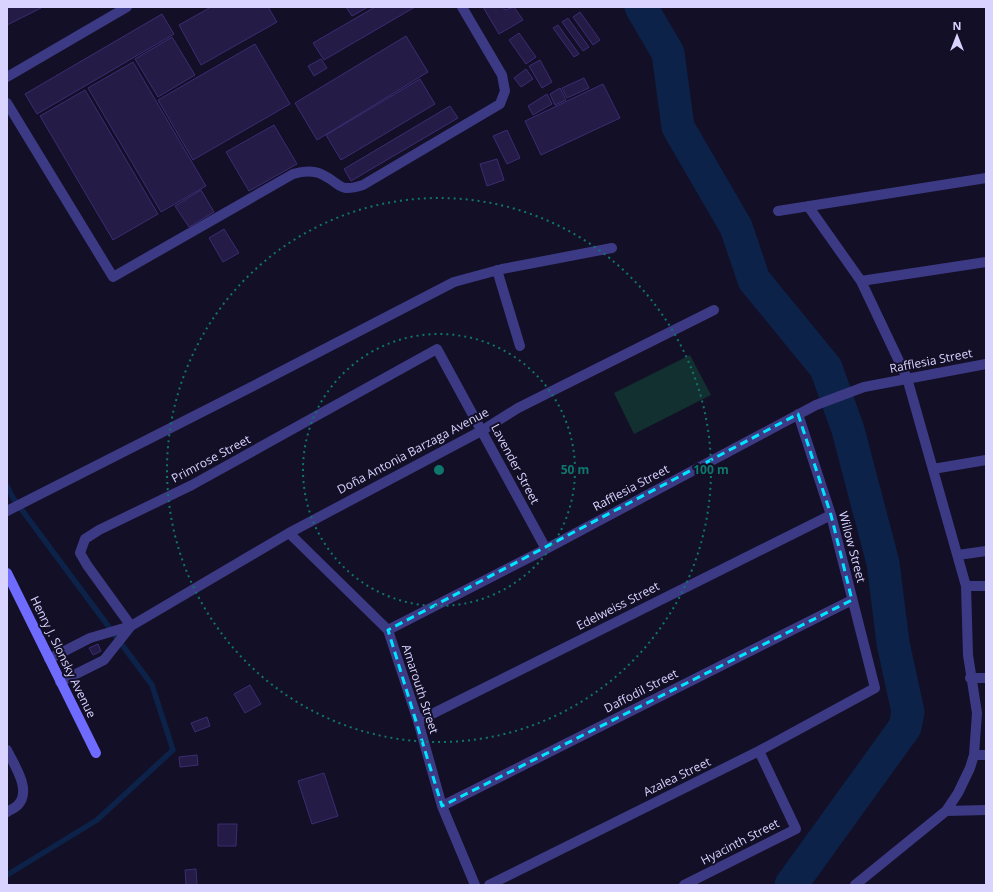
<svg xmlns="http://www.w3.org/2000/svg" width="993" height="892" viewBox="0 0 993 892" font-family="'Open Sans',sans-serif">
	<rect width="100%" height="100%" fill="#130f26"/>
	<!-- green -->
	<path fill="#12302f" d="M690,355L711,395L634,434L614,393Z"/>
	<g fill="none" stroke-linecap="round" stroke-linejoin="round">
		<!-- stream -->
		<path stroke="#0c2248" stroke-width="5.5" d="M7,486L13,498L152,685L173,750L97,820L7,875"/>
		<!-- river -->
		<path stroke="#0c2248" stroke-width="33" d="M641,7L668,53L678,127L736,227L754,280L826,368L848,430L883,563L893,643L908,712L905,727L791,885"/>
	</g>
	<!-- building -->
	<path fill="#241b47" stroke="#3b2d73" d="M7,7H40L41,8L7,25Z
		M211,7H268L277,22L201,65L179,25Z
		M346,7H368L352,16Z
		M375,7H415L324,60L313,43Z
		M483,7H503L505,10L514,7L523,20L499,34Z
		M580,12L600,40L593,45L573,17Z
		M162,14L174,34L37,114L25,94Z
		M568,18L589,47L583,51L562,22Z
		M558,25L579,54L574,57L553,28Z
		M519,33L536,57L526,64L509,40Z
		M406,36L428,72L317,140L295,103Z
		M172,37L195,75L158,97L135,59Z
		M255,44L290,104L193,160L158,100Z
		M321,59L327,68L314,76L308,66Z
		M540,60L552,82L542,88L529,66Z
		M133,62L206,186L161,212L88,88Z
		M526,69L533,79L521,87L514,78Z
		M584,78L589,88L567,98L562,88Z
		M420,79L435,104L341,160L326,135Z
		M603,84L620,118L541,155L525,121Z
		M560,88L566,100L555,105L550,94Z
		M85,90L158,214L113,240L40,116Z
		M547,94L552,104L533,115L528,106Z
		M450,106L458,118L351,181L344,169Z
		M274,125L297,164L249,191L226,152Z
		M507,130L520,158L507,164L493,136Z
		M497,159L504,180L487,186L480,164Z
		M201,190L214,212L189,227L175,206Z
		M224,229L239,253L223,262L209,238Z
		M98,644L101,651L93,655L89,648Z
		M250,685L261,704L245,713L234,694Z
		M207,717L210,726L195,732L191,723Z
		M197,755L198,765L180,767L179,757Z
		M324,773L338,816L312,824L298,781Z
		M218,824H237L236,846H218Z
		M196,869L197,885H186L185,870Z"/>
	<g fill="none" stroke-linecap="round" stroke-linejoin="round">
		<!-- lane -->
		<path stroke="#3d3a85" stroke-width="10" d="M7,77L127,7
			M7,103L113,277L293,174C303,171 314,170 323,175C342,184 337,193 363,185L500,104L505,91L502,75L462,7"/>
		<!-- street -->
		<path stroke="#3d3a85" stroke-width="10" d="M808,206L861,281L907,378L966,586L968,655L977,713L974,755L970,768L958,793L946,811L855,885
			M778,211L986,178
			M497,270L520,346
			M861,281L986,262
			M933,469L986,460
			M7,511L259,383L454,282L502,269L612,248
			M289,533L388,630L418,721L442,806L475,885
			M958,555L986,551
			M966,586H986
			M131,626L87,565L80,553L85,539L99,530L192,485L437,349L546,549
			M388,630L546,549L816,405L864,387L986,364
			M49,659L90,638L131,626L289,533L483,430L518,408L714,310
			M970,678H986
			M60,682L104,660L131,626
			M418,721L831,515
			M7,750C14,765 32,790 18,805C15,808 10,810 7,812
			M974,755H986
			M442,806L852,600
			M946,811L986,810
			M489,885L759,751L875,688L831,515L798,414
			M684,885L796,829L759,751"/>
		<!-- secondary -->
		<path stroke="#6f6bff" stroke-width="10" d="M7,573L96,753"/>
	</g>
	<!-- marked area -->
	<path fill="none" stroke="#00e5ff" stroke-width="3" stroke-dasharray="8 5" stroke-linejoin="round" d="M798,414L831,515L852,600L442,806L388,630Z"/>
	<!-- distance rings -->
	<g fill="none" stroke="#0f766e" stroke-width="2" stroke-dasharray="2 4">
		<circle cx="439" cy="470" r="136"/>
		<circle cx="439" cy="470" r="272"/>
	</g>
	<g text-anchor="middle" stroke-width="4" stroke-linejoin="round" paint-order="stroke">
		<!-- street labels -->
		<g font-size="12" fill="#d9d4ff" stroke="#130f26">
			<text transform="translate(931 361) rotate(-11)" y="4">Rafflesia Street</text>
			<text transform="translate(413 451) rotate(-28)" y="4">Doña Antonia Barzaga Avenue</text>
			<text transform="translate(211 459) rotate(-28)" y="4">Primrose Street</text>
			<text transform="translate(515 464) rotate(62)" y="4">Lavender Street</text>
			<text transform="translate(631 488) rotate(-28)" y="4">Rafflesia Street</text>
			<text transform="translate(852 547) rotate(75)" y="4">Willow Street</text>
			<text transform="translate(618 606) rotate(-27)" y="4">Edelweiss Street</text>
			<text transform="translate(63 657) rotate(64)" y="4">Henry J. Slonsky Avenue</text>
			<text transform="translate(420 689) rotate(72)" y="4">Amarouth Street</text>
			<text transform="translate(641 691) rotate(-27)" y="4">Daffodil Street</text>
			<text transform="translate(677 777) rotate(-26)" y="4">Azalea Street</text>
			<text transform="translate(740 842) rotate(-27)" y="4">Hyacinth Street</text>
		</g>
	</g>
	<circle cx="439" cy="470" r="6" fill="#0f766e" stroke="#130f26" stroke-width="2"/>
	<g font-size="12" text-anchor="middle" font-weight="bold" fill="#0f766e" stroke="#130f26" stroke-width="4" stroke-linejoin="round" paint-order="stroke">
		<text x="575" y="474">50 m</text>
		<text x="711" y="474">100 m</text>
	</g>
	<!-- border -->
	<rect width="993" height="892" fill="none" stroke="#d9d4ff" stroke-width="16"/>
	<!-- north arrow -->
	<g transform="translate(957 36)" stroke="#130f26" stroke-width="3" paint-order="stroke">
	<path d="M0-3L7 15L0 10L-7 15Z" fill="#d9d4ff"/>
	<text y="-6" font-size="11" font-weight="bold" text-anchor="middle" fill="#d9d4ff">N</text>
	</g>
</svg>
